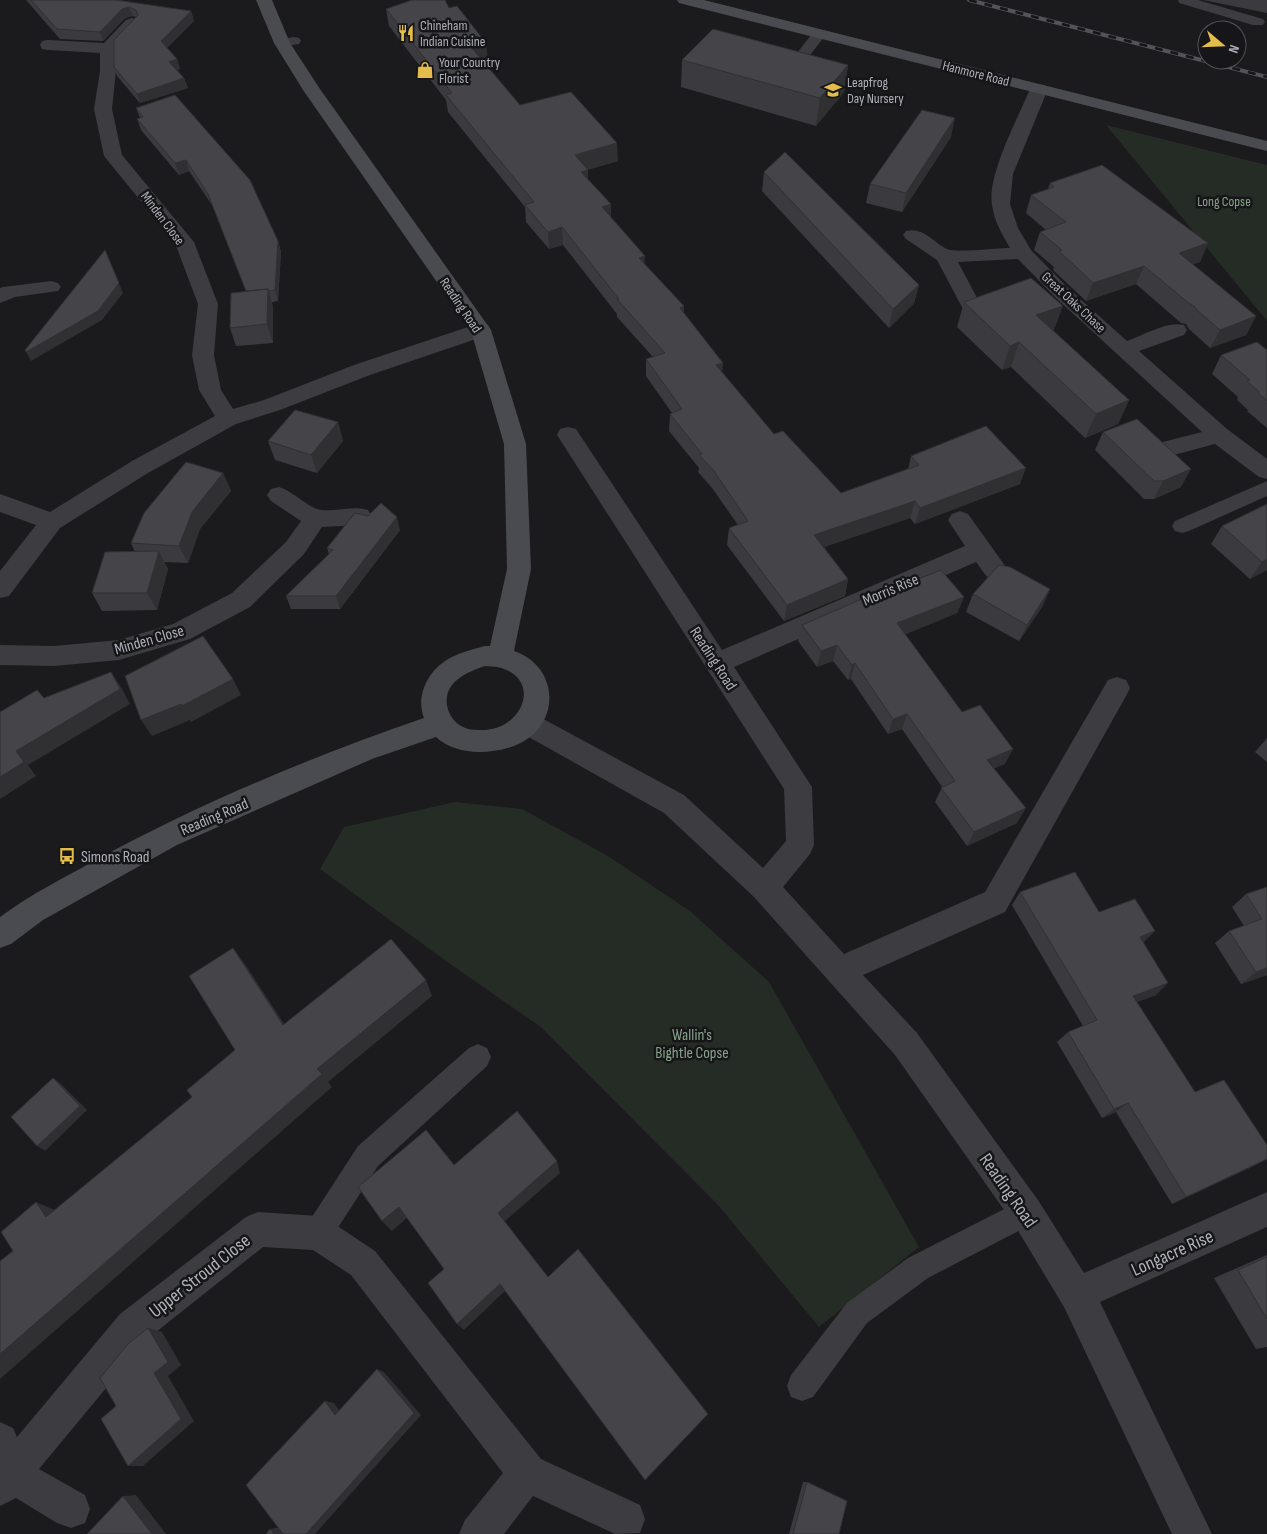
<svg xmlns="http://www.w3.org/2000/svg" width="1267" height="1534" viewBox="0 0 1267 1534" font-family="'Sofia Sans Condensed',sans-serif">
	<rect width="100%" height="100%" fill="#1b1a1c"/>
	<!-- green -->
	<path fill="#252c26" d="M1106,125L1267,165V321Z
		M455,802L522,809L608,856L690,911L769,982L919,1247L819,1327L718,1205L542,1028L446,961L320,869L344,827Z"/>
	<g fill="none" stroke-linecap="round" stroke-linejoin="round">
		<!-- lane -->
		<path fill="#3c3c41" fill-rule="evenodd" d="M1178,0H1198L1263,19L1265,22L1263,25H1253L1179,3Z
			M819,30L826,34L824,37L801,67H791L789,64L791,61L814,31Z
			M294,37L299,38L301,41L299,44L282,47L275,43L277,40Z
			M1267,481V496L1189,531L1182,533L1175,531L1172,526L1175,521Z
			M478,1044L487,1048L491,1057L487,1066L378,1166L328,1243L318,1247L308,1243L304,1233L308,1223L358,1146L469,1048Z
			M1026,1198L1036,1202L1040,1212L1036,1222L928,1278L867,1323L813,1397L802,1401L791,1397L787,1386L791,1375L847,1303L908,1258Z"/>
		<!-- street -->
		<path fill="#3c3c41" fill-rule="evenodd" d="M132,18L138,20L140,23L116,49V71L112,109L122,155L194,242L218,304L214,355L221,390L233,409L264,400L354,365L474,325L481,323L488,325L491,330L488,335L370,375L280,410L236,424L148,473L60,528L9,596L0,598V571L36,525L0,512V494L50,512L132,461L215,416L199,390L192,355L198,304L175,243L104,156L94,109L100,71V53L48,50L42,49L40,45L42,41L48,40L104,43L126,20Z
			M1039,84L1045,85L1048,89L1013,174L1010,204L1018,228L1031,250L1069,289L1127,341C1144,335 1167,321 1184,325L1187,330L1184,335L1139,351L1227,429L1267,459V479L1259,477L1215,444L1159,459L1151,457L1148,451L1151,445L1202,432L1055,297L1018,259L958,262L984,311L981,316L974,318L967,316L964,311L937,260L906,239L903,235L906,231C923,227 933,242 947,249C956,253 998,248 1010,248C1002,234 994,221 992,205C987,175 1018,118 1030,89L1033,85Z
			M51,281L58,283L61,287L58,291L15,297L0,303V288L3,287Z
			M568,427L576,429L722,650L965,546L948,520L952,514L960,511L968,514L1011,574L1008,581C990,586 986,575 976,562L734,667L812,787L814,845L810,854L783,887L844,954L985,892L1108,680L1117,677L1126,680L1130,688L1126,696L1005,912L863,975L917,1033L1038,1200L1084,1273L1267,1192V1227L1100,1302L1212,1534H1172L1064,1307L1014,1224L895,1055L754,897L664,813L518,731L514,723L518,715L527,712L536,715L684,795L763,868L786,841L784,789L557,435L560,429Z
			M279,487C293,491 310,509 321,510C337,512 352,505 368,510L372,516L368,522L360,525L322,527L304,554L250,607L190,639L119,660L54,666L0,665V645L54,646L119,640L173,624L232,593L286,542L301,521L271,501L267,495L271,489Z
			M258,1212L318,1216L330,1221L375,1251L541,1459L640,1505L645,1519L640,1533L615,1534L533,1496L504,1534H459L465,1520L503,1473L351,1275L313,1250L263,1247L146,1340L39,1469L85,1495L90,1509L85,1523L71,1528L57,1523L16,1498L0,1506V1422L13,1428L17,1437L120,1314L246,1217Z"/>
		<!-- secondary -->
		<path fill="#4a4b51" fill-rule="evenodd" d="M256,0H272L290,43L320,89L491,330L526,444L531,569L514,651C553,664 562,711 530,737C516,748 496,752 479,752C464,752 446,747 436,737L372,759L177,845L43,920L11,944L0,948V917C31,894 65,877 98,859C201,803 313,756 424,718C415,695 429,668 452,657C462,652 474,649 485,646H490L507,569L504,444L471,331L303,90L274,43ZM485,666C491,667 498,666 504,669C541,682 522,730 482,730C475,730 469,730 463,727C448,720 441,699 452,685C460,675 473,670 485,666Z
			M677,0H704L1267,141V151L679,3Z"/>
		<!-- rail casing -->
		<g stroke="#53545a" stroke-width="4">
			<path id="rail" d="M969,0L1267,77"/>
		</g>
		<!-- rail -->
		<use href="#rail" stroke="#161517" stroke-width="2.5" stroke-dasharray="8" stroke-linecap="butt"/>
	</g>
	<!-- wall -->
	<path fill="#3b3b3f" d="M26,0H119L191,11L194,21L167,48L177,59L180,69L177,70L184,78L188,88L140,103L117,76L114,67L136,17L133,16L125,18L103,41L60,39Z
		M1203,0H1267V13Z
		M449,8L488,60L483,62L520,105L618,161L587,170L588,180L611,204V217L644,264L684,306V313L723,363L722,372L774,434L841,493L908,470L911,456L1020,484L915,524L910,518L824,547L848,579L845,596L784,621L727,545L729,528L738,525L712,488L698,472L699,468L669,431L670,414L672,413L646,376V359L653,357L617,317V314L563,245L549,249L526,222L525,207L448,112L446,100L389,26L386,9Z
		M682,60L848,65L844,92L816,126L681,87Z
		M136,108L278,241L281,252L278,301L272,302L273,308V343L236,346L230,328L246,291L212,205L189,171L179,175L141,130L137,119L140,118Z
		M951,137L902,212L866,203L870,184Z
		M764,172L919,285L914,303L889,328L762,191Z
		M1050,183L1208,243L1200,262L1193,264L1256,316L1246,335L1210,348L1189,329L1186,324L1181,323L1136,284L1086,301L1053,270L1054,267L1034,250L1040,232L1046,230L1026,213L1031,195L1048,189Z
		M964,302L1054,330L1053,331L1129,400L1118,424L1085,438L1011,367L1002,370L957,327Z
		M1267,350V428L1247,411L1248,410L1237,400L1238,397L1212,374L1221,355Z
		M338,422L343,441L317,473L275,460L268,441Z
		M1103,432L1181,487L1154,499H1144L1095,450Z
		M223,473L231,491L200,529L188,563L164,562L168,569L157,610L102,611L92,593L135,552L131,543Z
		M1267,504V570L1250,579L1211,544L1222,526Z
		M400,530L340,609H291L286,596L329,554L327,548Z
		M1050,589L1042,607L1019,641L966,612L973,594Z
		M964,597L957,613L905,634L962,712L1005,764L994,768L1017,823L967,846L935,802L942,787L902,729L888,734L851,679L848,680L833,661L817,667L798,641L802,625L865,600Z
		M1267,738V762L1255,752Z
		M1267,887V975L1241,984L1215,943L1229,931L1244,926L1232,907L1246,894Z
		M1020,892L1099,912L1144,943L1156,995L1137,1002L1195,1092L1258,1164L1172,1204L1116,1112L1102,1118L1057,1042L1068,1032L1083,1026L1012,905Z
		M1267,1255V1347L1256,1349L1214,1278Z
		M803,1482H807L839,1534H789Z"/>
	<!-- shaded-wall -->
	<path fill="#303033" d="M129,7L133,16L125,18L103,41L100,32L122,9Z
		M191,11L194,21L164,50L161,41Z
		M486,43L488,60L473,64L471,47Z
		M177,59L180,69L172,71L169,62Z
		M848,65L844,92L816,126L820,98Z
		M184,78L188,88L140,103L137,94Z
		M955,118L951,137L902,212L906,193Z
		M617,143L618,161L576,173L575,155Z
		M186,160L189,171L179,175L175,163Z
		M588,170V188L581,172Z
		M611,204V222L602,207Z
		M562,227L563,245L549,249L548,232Z
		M278,241L281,252L278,301L275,290Z
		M1208,243L1200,262L1171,271L1179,253Z
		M105,250L123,293L102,320L31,361L26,352Z
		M645,256L644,274L639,258Z
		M1144,266L1136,284L1086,301L1093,283Z
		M919,285L914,303L889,328L893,309Z
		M268,289L273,308V343L267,324Z
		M684,306L683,324L680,308Z
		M1063,306L1054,330L1027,340L1036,315Z
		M1256,316L1246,335L1210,348L1220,330Z
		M1019,342L1011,367L1002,370L1010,346Z
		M723,363L721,380L716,365Z
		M1129,400L1118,424L1085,438L1096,414Z
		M338,422L343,441L317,473L311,455Z
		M1026,468L1020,484L915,524L920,508Z
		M1191,469L1181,487L1154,499L1163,481Z
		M223,473L231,491L200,529L188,563L179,546L192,512Z
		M915,501L910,518L811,551L814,535Z
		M397,517L400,530L340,609L336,596Z
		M159,551L168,569L157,610L147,593Z
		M1267,559V570L1250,579L1262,562Z
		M848,579L845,596L784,621L787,605Z
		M1050,589L1042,607L1019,641L1027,625Z
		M964,597L957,613L892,640L897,623Z
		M837,645L833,661L817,667L821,651Z
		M855,663L851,679L848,680L852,665Z
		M111,672L121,687L130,704L28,765L36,776L0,799V777L16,751Z
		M233,679L241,695L191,722L182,706Z
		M181,704L190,720L152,736L141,720Z
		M907,714L902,729L888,734L893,719Z
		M1013,749L1005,764L980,774L987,760Z
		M1026,808L1017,823L967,846L974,832Z
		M1155,931L1143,943L1140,937Z
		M233,948L245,964L294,1039L283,1025Z
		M1267,968V975L1241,984L1256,972Z
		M426,980L432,996L328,1082L332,1087L0,1379V1354L317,1069Z
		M1168,983L1156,995L1122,1007L1133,996Z
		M53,1078L60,1083L87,1110L45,1151L37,1146Z
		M1128,1103L1116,1112L1102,1118L1114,1109Z
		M1267,1159L1258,1164L1172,1204L1186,1197Z
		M557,1161L560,1173L503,1223L498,1213Z
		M36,1202L57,1211L46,1217Z
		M399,1207L408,1217L392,1231L382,1221Z
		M500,1284L505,1291L464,1330L457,1324Z
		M148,1328L162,1332L181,1365L168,1376L194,1421L143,1466H128Z
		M377,1369L384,1372L421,1415L315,1534H306Z
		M325,1401L334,1403L344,1417L335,1415Z
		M136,1495L166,1534H152L123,1496Z
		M281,1527L287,1534H274L270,1529Z"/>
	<!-- building -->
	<path fill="#454549" stroke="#303033" d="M31,0H115L191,11L161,41L177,59L169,62L184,78L137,94L114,67V40L138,15L136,10L129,7L122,9L100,32L57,29Z
		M412,0H445L449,8L457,6L486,43L471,47L520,105L571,92L617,143L575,155L588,170L581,172L611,204L602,207L645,256L639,258L684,306L680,308L723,363L716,365L774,434L783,431L841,493L919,465L911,456L986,426L1026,468L920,508L915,501L814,535L848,579L787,605L729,528L748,521L714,471L699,455L702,454L670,414L682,409L646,359L665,353L617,299H619L562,227L548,232L525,205L534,202L446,95L452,93L386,9Z
		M713,29L848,65L820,98L682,60Z
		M175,95L250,180L278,241L275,290L268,291V289L246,291L208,194L186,160L175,163L137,119L143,117L136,108Z
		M922,110L955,118L906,193L870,184Z
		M785,152L919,285L893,309L764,172Z
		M1102,165L1208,243L1179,253L1256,316L1220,330L1198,311L1194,306L1190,304L1144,266L1093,283L1059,251L1062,250L1040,232L1066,222L1031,195L1054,187L1050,183Z
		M105,250L119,283L98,311L26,352L25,350Z
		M1031,278L1063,306L1036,315L1129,400L1096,414L1019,342L1010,346L964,302Z
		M268,289L267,324L230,328L231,293Z
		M1257,342L1267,350V401L1258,393L1259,392L1247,381L1250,380L1221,355Z
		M295,410L338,422L311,455L268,441Z
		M1137,419L1191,469L1163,481H1154L1103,432Z
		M186,462L223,473L192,512L179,546L131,543L144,513Z
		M381,503L397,517L336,596H286L333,550L327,548L355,513L368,516Z
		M1267,504V559L1262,562L1222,526Z
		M159,551L147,593H92L105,552Z
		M999,565L1010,567L1050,589L1027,625L973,594Z
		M941,570L964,597L897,623L962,712L980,705L1013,749L987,760L1026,808L974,832L941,788L955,781L907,714L893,719L855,663L852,665L837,645L821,651L802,625L864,598L865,600Z
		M203,636L233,679L182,706L181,704L141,720L125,676Z
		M111,672L120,689L16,751L24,762L0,777V712L37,690L44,698Z
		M1075,872L1099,912L1135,899L1155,931L1140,937L1168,983L1133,996L1195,1092L1224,1080L1267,1145V1159L1186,1197L1128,1103L1114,1109L1068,1032L1097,1020L1020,892Z
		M1267,887V968L1256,972L1229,931L1262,919L1246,894Z
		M391,939L426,980L317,1069L322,1074L0,1354V1261L13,1251L1,1232L36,1202L46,1217L192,1097L187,1090L235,1050L189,976L233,948L283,1025Z
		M53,1078L80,1106L37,1146L11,1117Z
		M517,1111L557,1161L498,1213L548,1277L578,1249L708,1414L645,1480L500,1284L457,1324L428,1283L444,1269L399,1207L382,1221L358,1187L426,1130L454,1165Z
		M1267,1257V1319L1238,1270Z
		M148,1328L168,1362L154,1373L181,1419L128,1466L101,1419L116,1406L100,1378L128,1344Z
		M377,1369L414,1413L306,1534H283L246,1485L325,1401L335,1415Z
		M807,1482L847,1501L839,1534H793Z
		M123,1496L152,1534H87Z
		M270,1529L274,1534H266Z"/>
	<!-- icons -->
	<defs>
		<g id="restaurant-bare" transform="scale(1.35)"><path d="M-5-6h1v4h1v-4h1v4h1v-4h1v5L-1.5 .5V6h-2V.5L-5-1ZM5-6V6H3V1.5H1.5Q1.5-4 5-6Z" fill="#e3bc4b" stroke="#161517" stroke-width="2.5" paint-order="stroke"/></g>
		<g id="shop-bare" transform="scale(1.35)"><path d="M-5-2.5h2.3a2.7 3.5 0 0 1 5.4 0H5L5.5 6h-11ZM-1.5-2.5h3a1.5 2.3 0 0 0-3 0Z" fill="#e3bc4b" stroke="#161517" stroke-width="2.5" paint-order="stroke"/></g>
		<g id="school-bare" transform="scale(1.35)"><path d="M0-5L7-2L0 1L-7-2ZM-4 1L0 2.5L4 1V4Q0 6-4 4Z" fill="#e3bc4b" stroke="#161517" stroke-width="2.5" paint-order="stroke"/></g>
		<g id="bus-bare" transform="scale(1.35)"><path d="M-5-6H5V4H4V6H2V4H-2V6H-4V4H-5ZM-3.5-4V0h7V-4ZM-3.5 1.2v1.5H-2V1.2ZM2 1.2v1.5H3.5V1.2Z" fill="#e3bc4b" stroke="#161517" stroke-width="2.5" paint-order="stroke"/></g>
	</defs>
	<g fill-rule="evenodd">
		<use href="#restaurant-bare" x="406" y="33"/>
		<use href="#shop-bare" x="425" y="70"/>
		<use href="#school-bare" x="833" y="90"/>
		<use href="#bus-bare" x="67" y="856"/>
	</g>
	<g text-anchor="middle" stroke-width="5" stroke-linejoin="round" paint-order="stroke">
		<!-- far-poi labels -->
		<g font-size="14" fill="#aeb1bb" stroke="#161517" text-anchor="start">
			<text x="420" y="30">Chineham<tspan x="420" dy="16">Indian Cuisine</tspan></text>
			<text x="439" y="67">Your Country<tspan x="439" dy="16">Florist</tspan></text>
			<text x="847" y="87">Leapfrog<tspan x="847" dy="16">Day Nursery</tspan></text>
		</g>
		<!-- far-street labels -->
		<g font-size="14" fill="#aeb1bb" stroke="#161517">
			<text transform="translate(976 73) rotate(14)" y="5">Hanmore Road</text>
			<text transform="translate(163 218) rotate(53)" y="5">Minden Close</text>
			<text transform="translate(1074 302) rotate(43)" y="5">Great Oaks Chase</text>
			<text transform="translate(461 305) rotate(56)" y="5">Reading Road</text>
		</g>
		<!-- far-park labels -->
		<g font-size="14" fill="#87a48b" stroke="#161517">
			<text x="1224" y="206">Long Copse</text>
		</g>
		<!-- street labels -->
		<g font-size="16" fill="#aeb1bb" stroke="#161517">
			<text transform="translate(890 589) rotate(-23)" y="6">Morris Rise</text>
			<text transform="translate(149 639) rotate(-16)" y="6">Minden Close</text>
			<text transform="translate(714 658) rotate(57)" y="6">Reading Road</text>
			<text transform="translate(214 816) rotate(-23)" y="6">Reading Road</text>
		</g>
		<!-- poi labels -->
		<g font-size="16" fill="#aeb1bb" stroke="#161517" text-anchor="start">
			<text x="81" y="862">Simons Road</text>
		</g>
		<!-- park labels -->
		<g font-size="16" fill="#87a48b" stroke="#161517">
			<text x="692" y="1040">Wallin's<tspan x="692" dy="18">Bightle Copse</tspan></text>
		</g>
		<!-- near-street labels -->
		<g font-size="19" fill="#aeb1bb" stroke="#161517">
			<text transform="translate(1009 1190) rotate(55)" y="7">Reading Road</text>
			<text transform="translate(1172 1252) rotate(-24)" y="7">Longacre Rise</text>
			<text transform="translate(199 1275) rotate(-38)" y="7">Upper Stroud Close</text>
		</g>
	</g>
	<!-- north arrow -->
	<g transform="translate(1222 45) rotate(109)"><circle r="24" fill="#161517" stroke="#535359"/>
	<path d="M0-4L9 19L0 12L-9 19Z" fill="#e3bc4b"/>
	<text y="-8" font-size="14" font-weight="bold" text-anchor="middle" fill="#aeb1bb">N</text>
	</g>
</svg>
